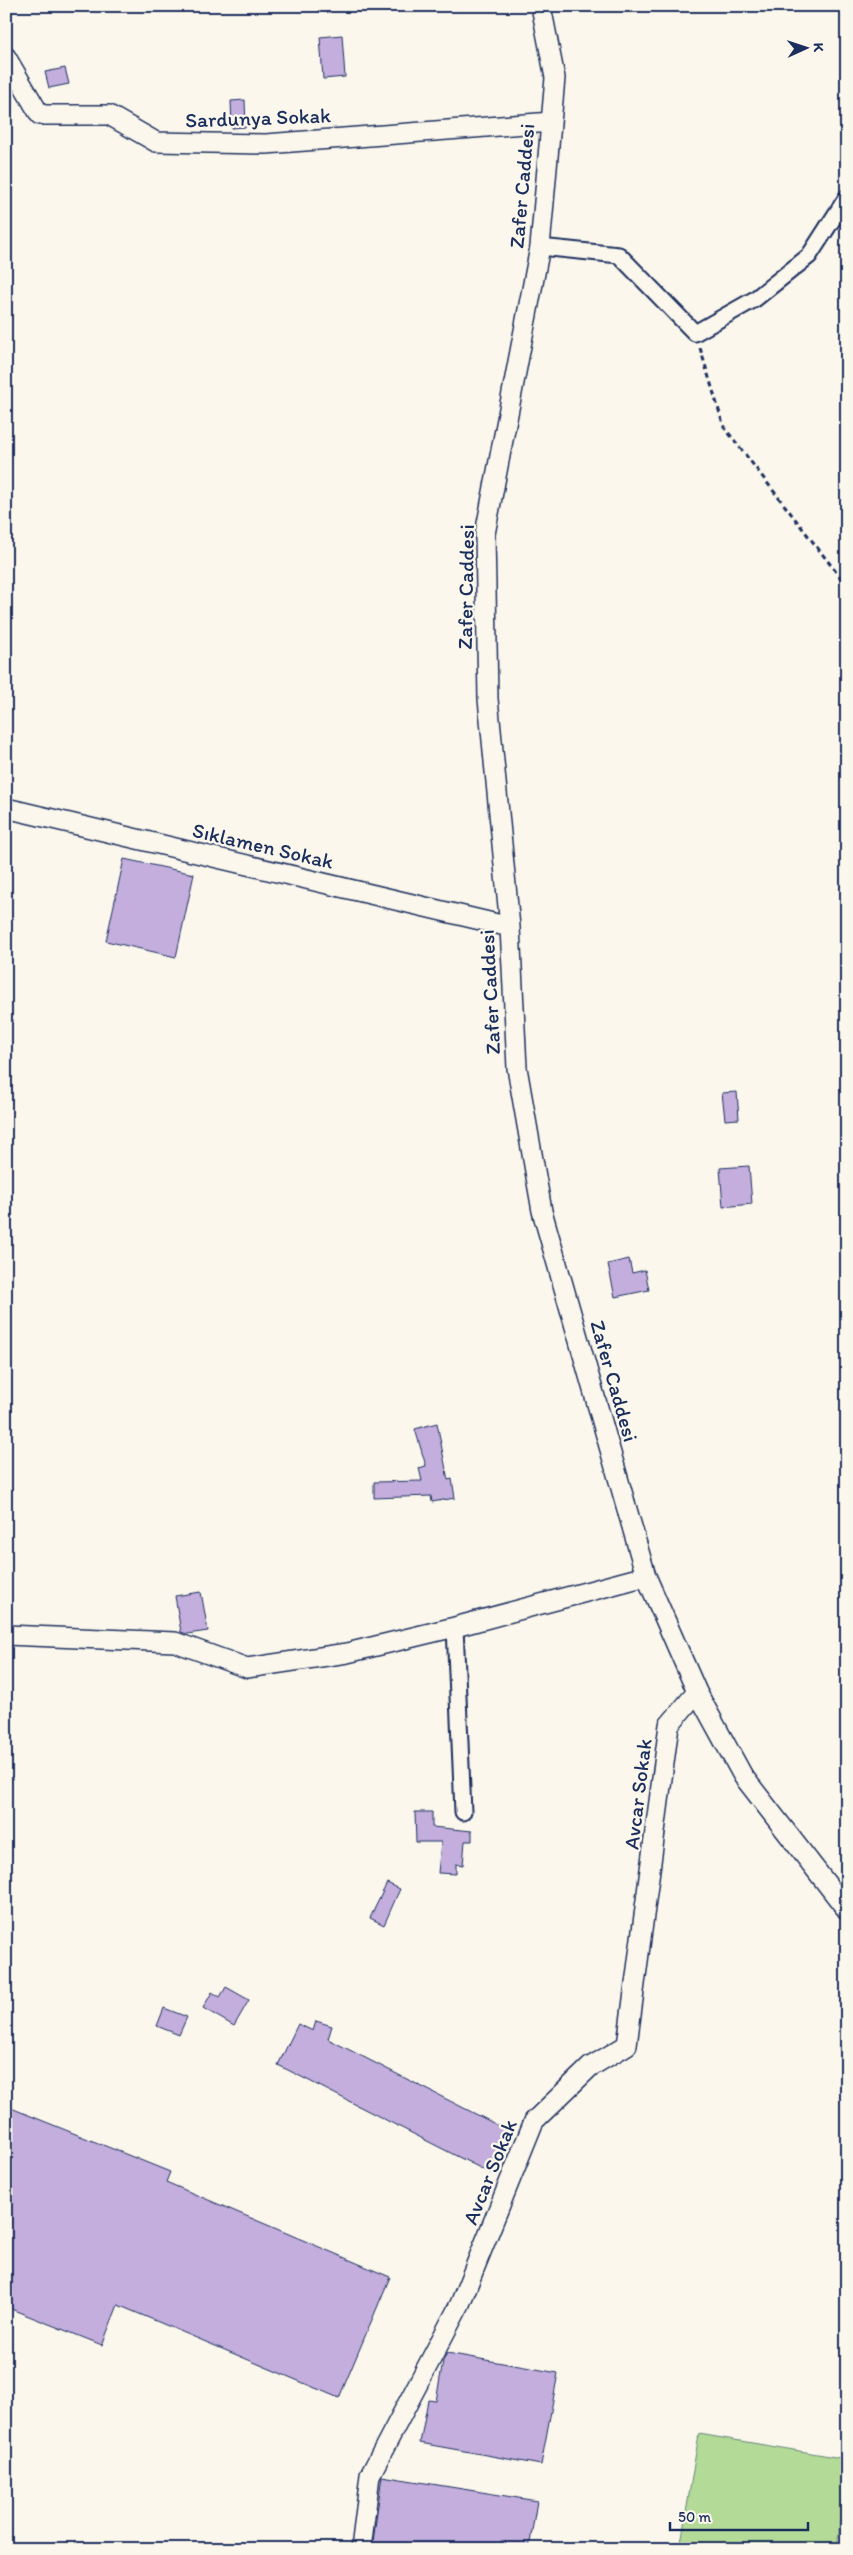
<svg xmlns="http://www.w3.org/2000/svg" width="853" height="2555" viewBox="0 0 853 2555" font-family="Itim,sans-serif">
	<rect width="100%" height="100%" fill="#fbf7ec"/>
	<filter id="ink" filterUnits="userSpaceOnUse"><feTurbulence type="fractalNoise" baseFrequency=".02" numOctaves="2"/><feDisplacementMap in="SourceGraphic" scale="10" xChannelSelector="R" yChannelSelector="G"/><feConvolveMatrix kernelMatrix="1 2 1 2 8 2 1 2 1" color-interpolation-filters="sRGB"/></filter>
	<g filter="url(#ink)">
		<!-- green -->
		<path fill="#b3db97" stroke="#67857a" d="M699,2434L847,2459L837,2549H680Z"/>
		<!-- building -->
		<path fill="#c3aedd" stroke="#1b2f5e" d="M342,35L345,77L323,79L320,37Z
			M65,68L69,84L49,88L45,72Z
			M245,100L246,127L232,128L231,101Z
			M124,859L194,874L176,957L106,941Z
			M737,1092L739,1119L725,1120L722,1093Z
			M749,1166L752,1204L723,1207L720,1168Z
			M629,1259L632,1273L645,1270L649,1290L615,1297L608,1264Z
			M437,1423L448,1480L452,1479L455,1498L432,1502L431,1496L374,1498V1482L422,1481L419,1468L426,1466L415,1429Z
			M201,1592L208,1631L187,1634L181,1632L175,1596Z
			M415,1812H432V1827L472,1831V1841H465L463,1865L456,1864V1874L438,1873L441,1842H416Z
			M387,1883L400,1889L384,1925L370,1918Z
			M226,1987L249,2000L234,2026L203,2008L212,1992L220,1997Z
			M164,2008L187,2017L179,2035L157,2026Z
			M316,2021L332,2026L328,2039L511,2132L490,2173L278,2065L298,2024L313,2031Z
			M6,2106L170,2172L166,2182L390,2277L339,2398L118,2305L102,2345L6,2307Z
			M447,2353L558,2373L541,2465L420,2443L428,2400L436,2401L443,2361Z
			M382,2476L537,2501L529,2549H372Z"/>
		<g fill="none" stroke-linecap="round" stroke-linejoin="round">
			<!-- minor casing -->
			<g stroke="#1b2f5e" stroke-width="19">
				<path id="minor" d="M540,247L619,255L695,333L755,299L809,256L847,197
					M455,1627L463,1812"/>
			</g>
			<!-- tertiary casing -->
			<g stroke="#1b2f5e" stroke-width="22">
				<path id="tertiary" d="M541,6L555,78L540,247L485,534L488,699L510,927L517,1068L542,1211L646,1576L697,1692L743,1776L847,1910
					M6,57L40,115H109L156,142L266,144L551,122
					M6,808L510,927
					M6,1635L175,1642L247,1668L347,1653L455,1627L646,1576
					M361,2549L370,2475L460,2304L534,2121L590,2067L627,2045L669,1725L697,1692"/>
			</g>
			<!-- path -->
			<path stroke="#1b2f5e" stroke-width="3" stroke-dasharray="5 4" stroke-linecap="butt" d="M700,348L724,427L847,586"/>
			<!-- minor -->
			<use href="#minor" stroke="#fbf7ec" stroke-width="15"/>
			<!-- tertiary -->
			<use href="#tertiary" stroke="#fbf7ec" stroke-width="19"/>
		</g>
	</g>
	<g text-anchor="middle" stroke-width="4.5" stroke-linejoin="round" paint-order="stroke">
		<!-- street labels -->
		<g font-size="21" fill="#1b2f5e" stroke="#fbf7ec">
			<text transform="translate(258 118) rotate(-2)" y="7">Sardunya Sokak</text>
			<text transform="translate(522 186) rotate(-85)" y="7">Zafer Caddesi</text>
			<text transform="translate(466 587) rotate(-89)" y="7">Zafer Caddesi</text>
			<text transform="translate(263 846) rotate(13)" y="7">Sıklamen Sokak</text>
			<text transform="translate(490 992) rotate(-93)" y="7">Zafer Caddesi</text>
			<text transform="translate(614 1381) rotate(74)" y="7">Zafer Caddesi</text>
			<text transform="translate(638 1794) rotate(-83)" y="7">Avcar Sokak</text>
			<text transform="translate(490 2172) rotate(-68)" y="7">Avcar Sokak</text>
		</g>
	</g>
	<!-- margin -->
	<rect width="853" height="2555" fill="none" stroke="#fbf7ec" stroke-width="25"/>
	<rect x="12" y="12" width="828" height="2530" fill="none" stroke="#1b2f5e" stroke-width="2" filter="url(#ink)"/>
	<!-- north arrow -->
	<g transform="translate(806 48) rotate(87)" stroke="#fbf7ec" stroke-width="4" paint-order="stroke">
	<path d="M0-4L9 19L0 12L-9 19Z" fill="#1b2f5e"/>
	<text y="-8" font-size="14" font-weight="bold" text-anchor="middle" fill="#1b2f5e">K</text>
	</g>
	<!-- scale -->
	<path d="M670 2522v8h138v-8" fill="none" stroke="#1b2f5e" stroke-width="2.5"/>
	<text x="678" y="2522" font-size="15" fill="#1b2f5e" stroke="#fbf7ec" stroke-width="4" paint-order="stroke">50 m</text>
</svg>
